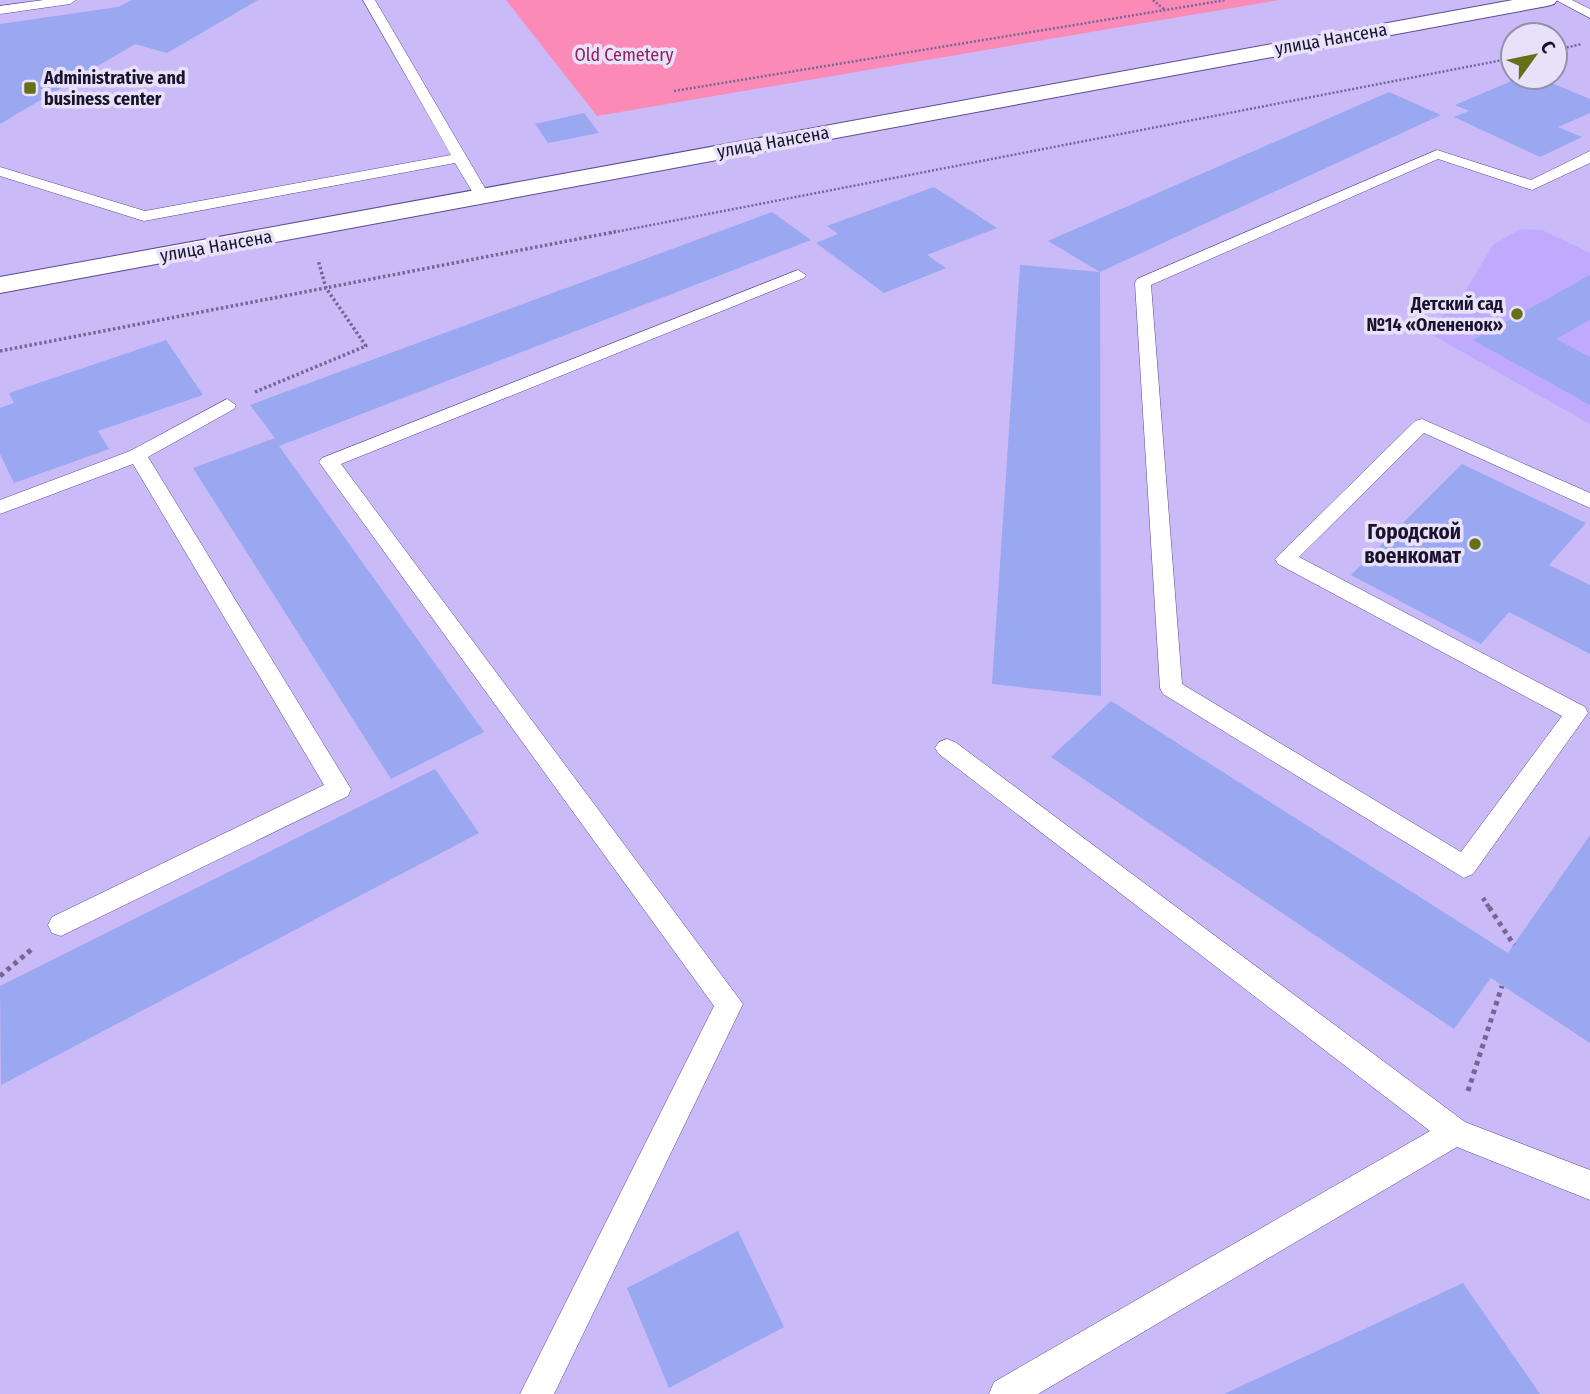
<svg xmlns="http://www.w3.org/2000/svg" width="1590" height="1394" viewBox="0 0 1590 1394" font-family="'Fira Sans Condensed',sans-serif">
	<rect width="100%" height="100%" fill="#cabaf8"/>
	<!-- built -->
	<path fill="#c0aafd" d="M1520,229L1542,230L1590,253V424L1427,332L1462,296L1493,245Z"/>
	<!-- green -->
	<path fill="#fb8ab6" d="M506,0H1279L597,116Z"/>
	<!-- building -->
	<path fill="#9aa7f1" d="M132,0H258L167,53L135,44L0,124V24L118,7Z
		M1521,77H1537L1590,99V113L1558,127L1582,137L1540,157L1454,117L1469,111L1455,105Z
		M1389,92L1441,115L1100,272L1048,241Z
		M584,113L599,133L548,143L535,124Z
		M934,187L997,228L927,255L946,268L884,293L816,243L838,234L827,226Z
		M772,212L811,240L279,446L484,732L391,779L193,468L275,438L250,405Z
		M1020,265L1100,272L1101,696L992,684Z
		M1590,275V320L1556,339L1590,357V405L1473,340Z
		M166,340L203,395L98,431L109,449L14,483L0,454V408L14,403L9,393Z
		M1462,464L1586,523L1549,565L1590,585V654L1509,612L1481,644L1351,575Z
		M1111,701L1508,953L1590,835V1043L1491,978L1454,1029L1051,757Z
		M435,769L479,833L1,1085L0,986Z
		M738,1231L784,1327L669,1388L627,1288Z
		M1463,1283L1540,1394H1224Z"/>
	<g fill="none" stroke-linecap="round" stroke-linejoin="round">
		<!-- lane casing -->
		<g stroke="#5e4a8d" stroke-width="1">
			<path id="lane" d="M44,0H76L70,4L0,14V6Z
				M363,0H375L489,195L486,198H476L455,163L144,221L0,176V167L145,211L451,155Z
				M1556,0H1572L1590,9V18Z
				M1437,150L1531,180L1590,151V163L1532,190L1438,159L1151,285L1182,684L1461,852L1562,716L1278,564L1275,559L1415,421L1422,419L1590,493V508L1424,433L1299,557L1585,707L1588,713L1473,874L1464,878L1163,694L1160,688L1135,283L1137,279Z
				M798,270L806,275L804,278L341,464L743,1004L554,1394H520L714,1006L319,462L322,458Z
				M227,399L236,405L234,409L148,457L351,789L348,796L61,936L52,933L48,925L52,917L324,785L133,464L0,514V500L130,451Z
				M947,739L955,742L1465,1122L1590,1170V1200L1457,1147L1038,1394H989L994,1382L1430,1131L939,754L935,748L939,742Z"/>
		</g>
		<!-- secondary casing -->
		<g stroke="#5e4a8d" stroke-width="2">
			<path id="secondary" d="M1513,0H1557L1554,4L1547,6L0,293V277Z"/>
		</g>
		<!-- path-far3 -->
		<path stroke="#746794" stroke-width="2.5" stroke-dasharray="2 2" stroke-linecap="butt" d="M1153,0L1165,10
			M1555,50L1582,44
			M674,91L1226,0
			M610,233L1513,58"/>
		<!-- path-far2 -->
		<path stroke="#746794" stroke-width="3.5" stroke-dasharray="2.5 2.5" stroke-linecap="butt" d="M0,351L619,231
			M255,392L366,346L326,288L318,260"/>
		<!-- path-far1 -->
		<path stroke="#746794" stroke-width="4.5" stroke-dasharray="3.5 3.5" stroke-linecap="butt" d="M1483,898L1490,909"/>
		<!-- path -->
		<path stroke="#746794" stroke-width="5" stroke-dasharray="4.5 4.5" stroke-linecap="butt" d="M1489,907L1514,945
			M0,976L32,949
			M1468,1091L1502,986"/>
		<!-- lane -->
		<use href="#lane" fill="#fff" fill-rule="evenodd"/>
		<!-- secondary -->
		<use href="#secondary" fill="#fff" fill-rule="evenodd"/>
	</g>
	<!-- markers -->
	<g fill="#657018" stroke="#e7e2fa" stroke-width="2.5">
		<rect x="23" y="81" width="14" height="14" rx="3.5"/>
		<circle cx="1517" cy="314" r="7"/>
		<circle cx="1475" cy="544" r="7"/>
	</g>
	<g text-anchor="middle" stroke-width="7" stroke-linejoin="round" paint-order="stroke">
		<!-- far-street labels -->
		<g font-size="18" fill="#1b122e" stroke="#e7e2fa">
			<text transform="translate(1331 39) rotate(-10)" y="6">улица Нансена</text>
			<text transform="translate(773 142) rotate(-10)" y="6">улица Нансена</text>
			<text transform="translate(216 246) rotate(-10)" y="6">улица Нансена</text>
		</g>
		<!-- far-park labels -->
		<g font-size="18" fill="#942059" stroke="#e7e2fa">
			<text x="624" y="61">Old Cemetery</text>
		</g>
		<!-- far-poi labels -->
		<g font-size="18" font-weight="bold" fill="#1b122e" stroke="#e7e2fa" text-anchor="start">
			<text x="44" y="84">Administrative and<tspan x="44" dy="21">business center</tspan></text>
			<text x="1503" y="310" text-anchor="end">Детский сад<tspan x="1503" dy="21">№14 «Олененок»</tspan></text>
		</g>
		<!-- poi labels -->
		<g font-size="21" font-weight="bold" fill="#1b122e" stroke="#e7e2fa" text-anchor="end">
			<text x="1461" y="539">Городской<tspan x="1461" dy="24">военкомат</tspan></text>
		</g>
	</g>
	<!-- north arrow -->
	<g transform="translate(1534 56) rotate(57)"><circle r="33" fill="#e7e2fa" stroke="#958fa8" stroke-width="2"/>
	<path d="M0-5L12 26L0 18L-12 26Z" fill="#657018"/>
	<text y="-10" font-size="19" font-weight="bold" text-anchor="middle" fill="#1b122e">С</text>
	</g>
</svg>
